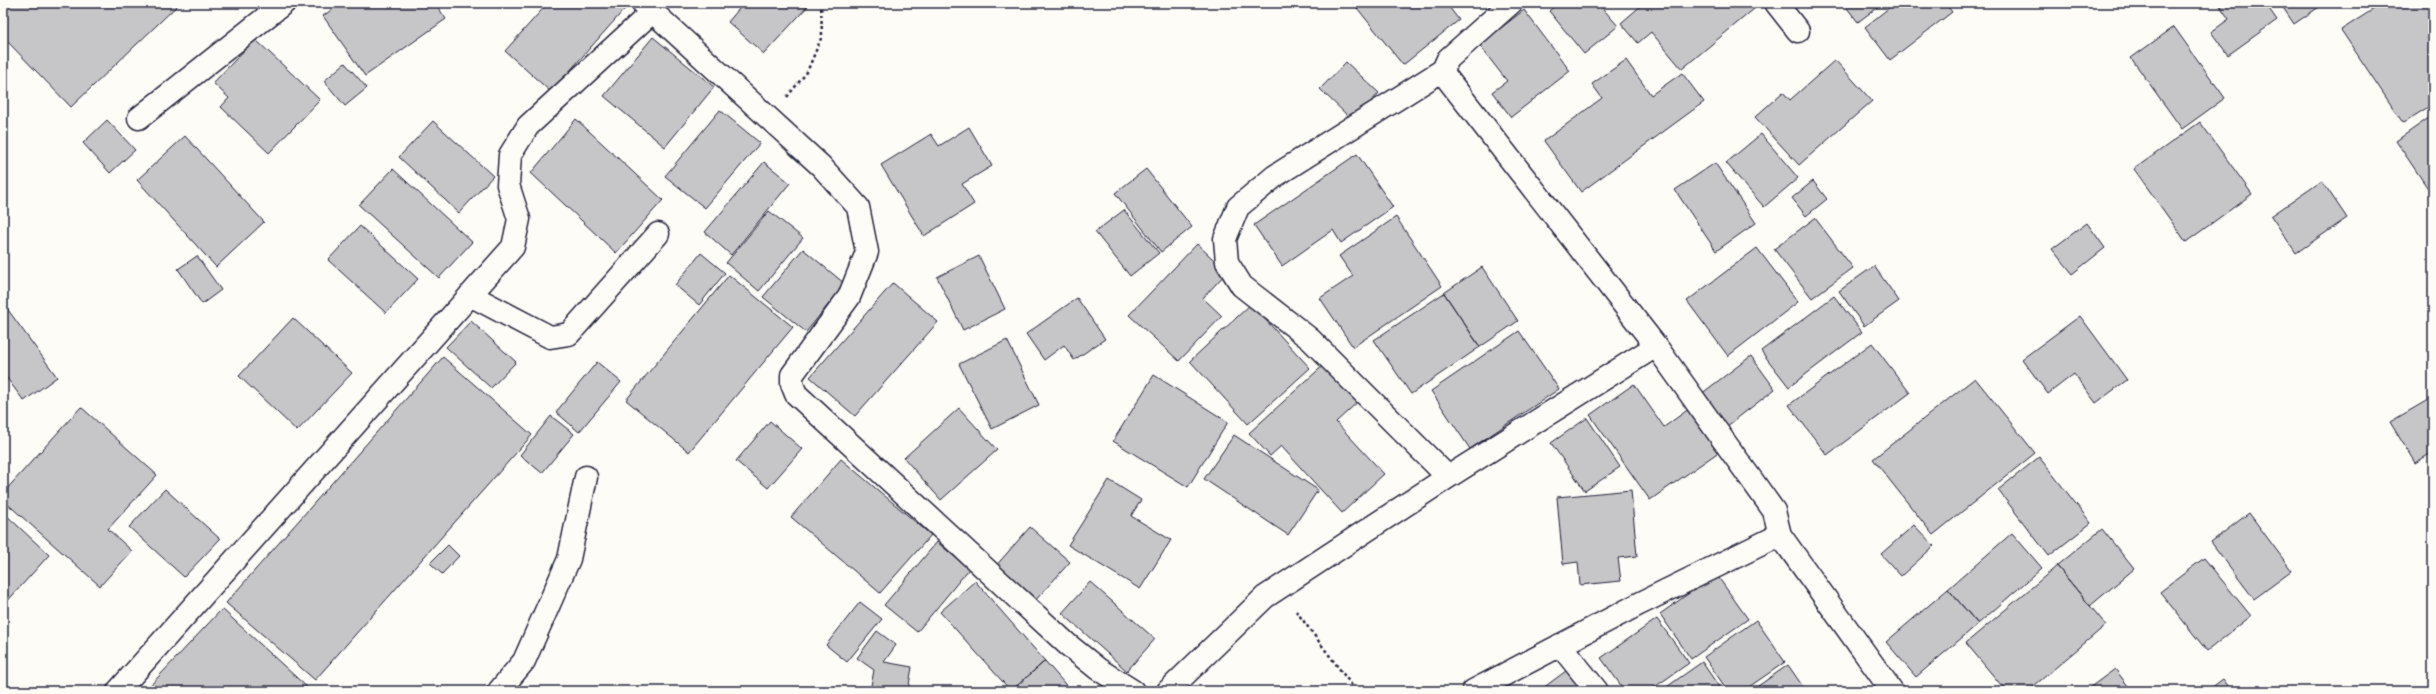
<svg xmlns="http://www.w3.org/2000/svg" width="2436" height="694" viewBox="0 0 2436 694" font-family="Mynerve,sans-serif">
	<rect width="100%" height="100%" fill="#fdfcf7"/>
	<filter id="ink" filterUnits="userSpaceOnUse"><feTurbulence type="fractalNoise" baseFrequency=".025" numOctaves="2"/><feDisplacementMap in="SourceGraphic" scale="8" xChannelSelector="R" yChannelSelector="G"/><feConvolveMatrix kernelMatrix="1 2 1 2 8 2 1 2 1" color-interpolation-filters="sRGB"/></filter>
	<g filter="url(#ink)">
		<!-- building -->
		<path fill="#c6c6c8" stroke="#22223b" d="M3,3H180L71,107L3,37Z
			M341,3H435L446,19L365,76L323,16Z
			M548,3H630L551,92L505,51Z
			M744,3H805L808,6L764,54L728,22Z
			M1353,3H1446L1459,20L1403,65Z
			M1558,3H1598L1618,26L1584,54L1549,11Z
			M1644,3H1759L1760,4L1682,69L1651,32L1638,43L1621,23Z
			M1843,3H1883L1858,22Z
			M1895,3H1945L1952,12L1890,60L1865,27Z
			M2218,3H2265L2277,20L2228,55L2211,32L2229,19Z
			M2280,3H2325L2294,24Z
			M2383,3H2433V104L2403,123L2341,30Z
			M1524,10L1570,71L1511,117L1492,92L1507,81L1479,45Z
			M2174,27L2225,98L2182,129L2131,58Z
			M653,37L714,87L665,147L604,96Z
			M255,39L320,100L269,153L221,107L229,98L213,83Z
			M1626,60L1651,95L1682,73L1704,102L1581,192L1544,141L1602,98L1592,84Z
			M1835,60L1872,101L1799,165L1755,117L1783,92L1790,100Z
			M1346,62L1379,93L1353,121L1320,89Z
			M345,63L367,88L345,106L324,81Z
			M720,110L760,143L705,208L665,176Z
			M2433,115V196L2396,141Z
			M576,119L663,200L616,253L531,173Z
			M107,120L135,150L110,173L83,143Z
			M433,121L493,176L459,213L399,157Z
			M2200,122L2252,194L2186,242L2134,169Z
			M969,127L992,166L962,184L974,204L924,236L881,165L931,134L939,146Z
			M1761,134L1798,178L1764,207L1726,163Z
			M185,136L264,222L216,267L137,180Z
			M1357,154L1393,207L1341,243L1333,230L1282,266L1254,225Z
			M764,162L790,183L731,255L705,232Z
			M1715,163L1756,223L1716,251L1675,190Z
			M393,169L472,242L439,278L359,205Z
			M1146,169L1192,227L1161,252L1115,193Z
			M1813,181L1827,199L1806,216L1792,198Z
			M2322,181L2347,218L2296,253L2271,216Z
			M1124,210L1159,253L1130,276L1095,232Z
			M769,211L803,238L759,291L726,263Z
			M1396,217L1442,286L1353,347L1320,298L1353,276L1339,256Z
			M1815,218L1853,268L1812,298L1774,249Z
			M2087,223L2105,248L2072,274L2052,249Z
			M360,226L418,279L386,313L328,260Z
			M1197,244L1227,272L1203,298L1222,316L1179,361L1129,315Z
			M1757,248L1798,302L1728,356L1687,301Z
			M803,249L845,284L806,332L763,297Z
			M701,253L725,273L699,305L675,285Z
			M197,256L221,290L202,304L178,269Z
			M979,256L1005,309L963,330L937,277Z
			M1874,266L1899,301L1864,326L1839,291Z
			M1482,267L1518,321L1480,347L1444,293Z
			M729,275L793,327L689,452L626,400Z
			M893,283L938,322L855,416L810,377Z
			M1444,293L1480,347L1411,394L1374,340Z
			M1834,296L1862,332L1789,387L1761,351Z
			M1077,298L1105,339L1074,360L1064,345L1044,360L1026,334Z
			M3,303L57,377L24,401L3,373Z
			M1251,304L1310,368L1248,424L1190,361Z
			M2080,316L2127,380L2096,403L2074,374L2048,394L2022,359Z
			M293,318L352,373L297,431L239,376Z
			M471,321L516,362L491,388L446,347Z
			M1519,331L1559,389L1470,449L1431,391Z
			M1007,340L1039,405L992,429L959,364Z
			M1872,343L1910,393L1827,455L1789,405Z
			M1751,356L1775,389L1726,427L1701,394Z
			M443,357L532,435L315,680L226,603Z
			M1328,361L1362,398L1336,422L1384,474L1342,513L1281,446L1270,456L1249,433Z
			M597,362L621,382L579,432L556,412Z
			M1154,375L1228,422L1188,487L1113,441Z
			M1975,378L2035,453L1933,535L1873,459Z
			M1634,384L1664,427L1693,406L1723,449L1650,500L1590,415Z
			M2433,397V452L2415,463L2390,422Z
			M81,407L157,475L108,529L132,551L100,586L3,500V493Z
			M959,408L997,450L941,500L904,458Z
			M551,416L574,434L542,473L520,455Z
			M1587,418L1620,467L1585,491L1551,443Z
			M770,421L802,449L768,488L736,461Z
			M1234,435L1318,490L1288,535L1204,479Z
			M2039,457L2091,523L2049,556L1998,490Z
			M841,459L931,535L880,593L791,517Z
			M1109,480L1141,500L1131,516L1171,540L1140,589L1068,545Z
			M165,489L220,539L184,577L129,527Z
			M1631,490L1637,556L1618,558L1621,581L1580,585L1578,562L1563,564L1557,497Z
			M4,513L49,555L3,606V514Z
			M2249,513L2292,571L2254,599L2211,542Z
			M1914,525L1934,546L1901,576L1881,554Z
			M1030,527L1070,562L1033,603L994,568Z
			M2102,529L2134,569L2090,606L2057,566Z
			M2012,533L2042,568L1978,624L1948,589Z
			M937,542L969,569L917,632L884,605Z
			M448,545L459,556L442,574L430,563Z
			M2204,558L2251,616L2207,651L2160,592Z
			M2057,566L2106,625L2028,691H2006L1966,643Z
			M1716,574L1748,619L1691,659L1660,614Z
			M975,581L1045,661L1011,691L940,612Z
			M1090,582L1155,639L1127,671L1062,613Z
			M1948,589L1978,624L1916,677L1886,642Z
			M860,602L882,619L847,662L826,645Z
			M222,609L309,689L307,691H145Z
			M1657,619L1689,663L1649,691H1625L1601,658Z
			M1756,620L1785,662L1743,691H1728L1704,657Z
			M877,631L896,645L884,662L912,667L908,691H870L874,670L857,658Z
			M1045,661L1071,691H1011Z
			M1702,662L1722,691H1661Z
			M1788,665L1806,691H1751Z
			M1570,668L1587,691H1539Z
			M2115,669L2132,691H2085Z
			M2223,679L2232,691H2207Z"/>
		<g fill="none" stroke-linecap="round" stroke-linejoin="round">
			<!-- minor casing -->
			<g stroke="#22223b" stroke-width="25">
				<path id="minor" d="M643,3L821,166L858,207L867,252L849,297L792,375V384L796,394L1067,644L1098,669L1133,691
					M1511,3L1448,59L1443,70L1446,77L1656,346L1774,511L1780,535L1892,691
					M1776,3L1798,31
					M1443,70L1275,176L1238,207L1225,239L1227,262L1242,286L1310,339L1448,477
					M139,118L284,3
					M470,295L550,337L569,334L658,234
					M1560,645L1597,691
					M118,691L513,247L519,219L508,185L510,155L528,126L652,12
					M499,691L524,661L569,559L586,477
					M1168,691L1265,597L1448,477L1656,346
					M1473,691L1641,603L1780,535"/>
			</g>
			<!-- path -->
			<path stroke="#22223b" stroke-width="2.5" stroke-dasharray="3 3" stroke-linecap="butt" d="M787,97L807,72L822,36L821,3
				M1296,611L1356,691"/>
			<!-- minor -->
			<use href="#minor" stroke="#fdfcf7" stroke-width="22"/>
		</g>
	</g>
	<!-- margin -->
	<rect width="2436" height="694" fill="none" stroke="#fdfcf7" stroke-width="16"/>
	<rect x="8" y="8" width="2420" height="678" fill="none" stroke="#22223b" stroke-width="1.5" filter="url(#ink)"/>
</svg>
